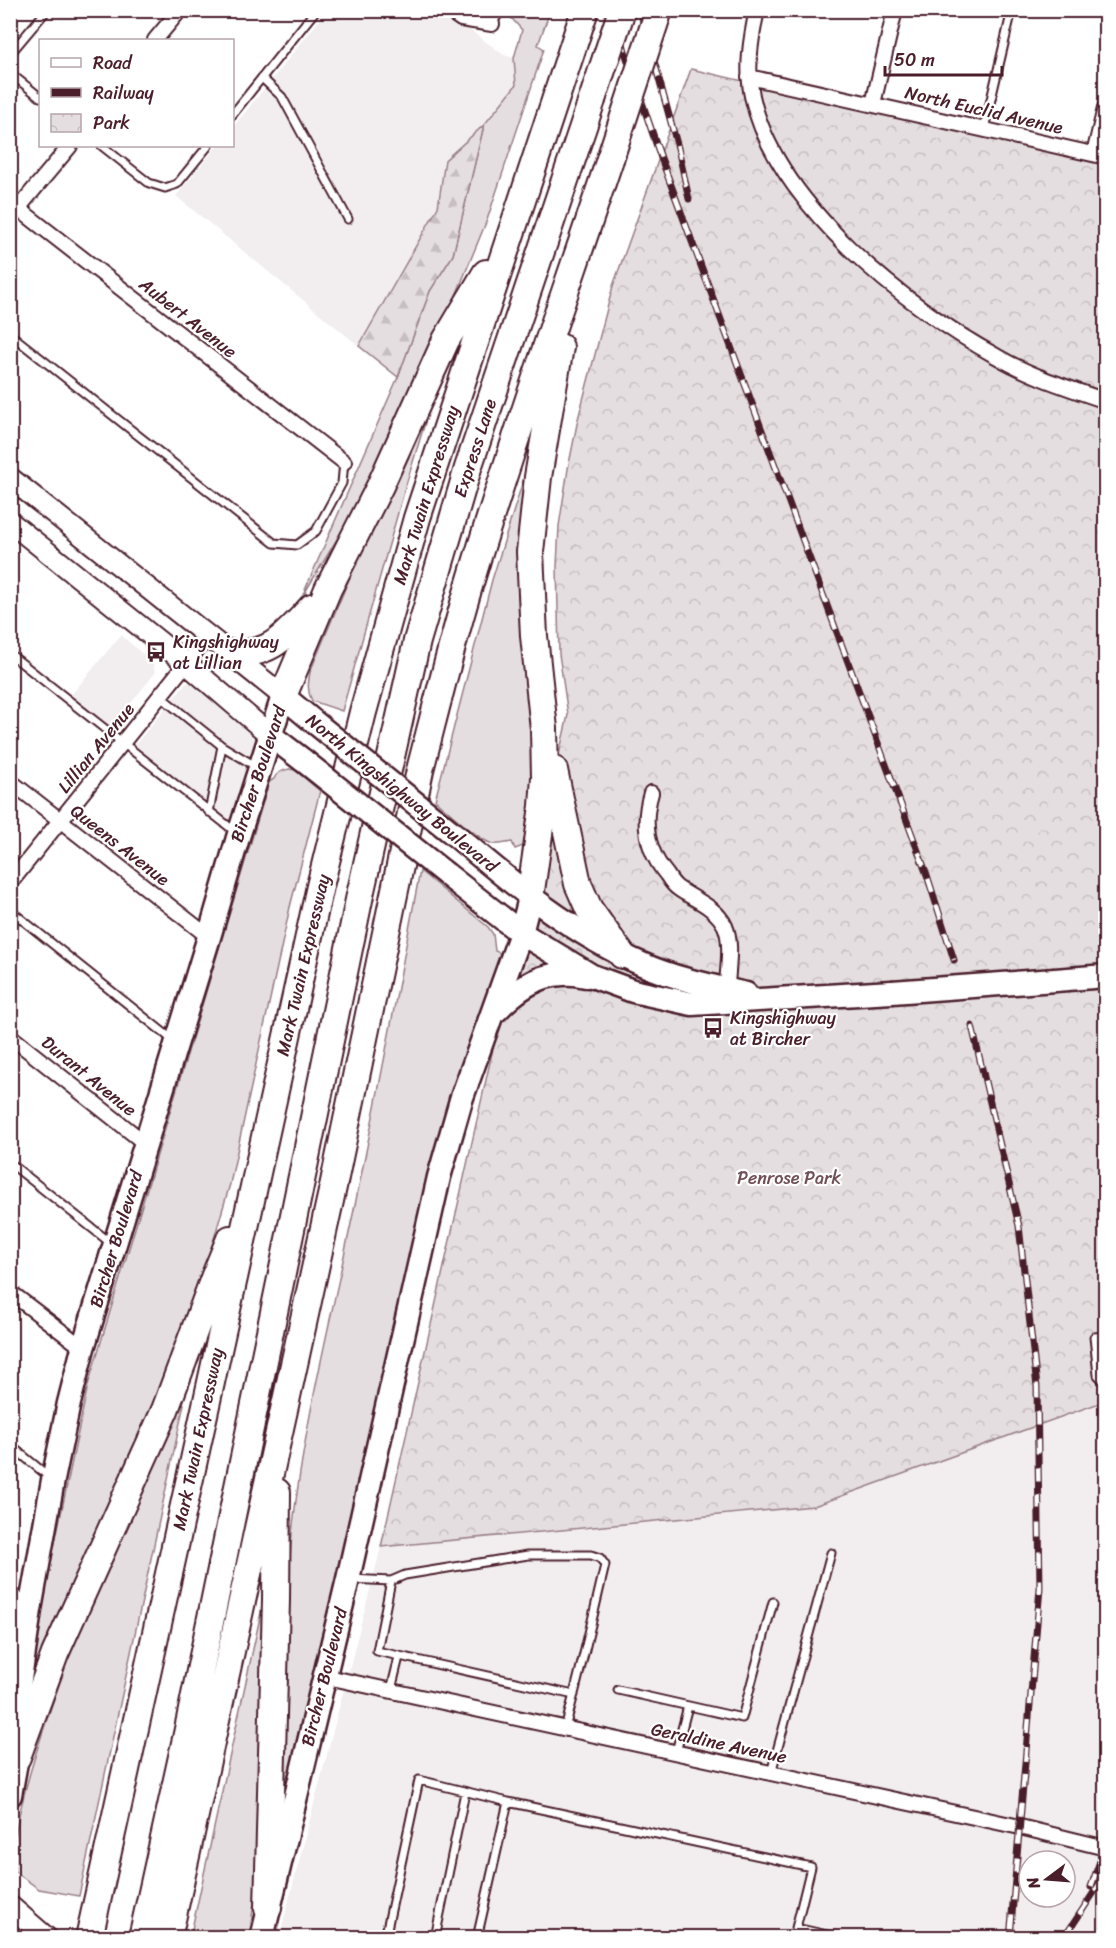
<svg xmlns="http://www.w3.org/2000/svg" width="1116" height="1948" viewBox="0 0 1116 1948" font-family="Sriracha,sans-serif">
	<defs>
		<pattern id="forest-firs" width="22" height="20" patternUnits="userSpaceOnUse" patternTransform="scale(1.5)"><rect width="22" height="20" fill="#e5dee0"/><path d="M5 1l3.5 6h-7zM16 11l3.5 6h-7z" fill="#c6bec0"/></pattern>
		<pattern id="park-crowns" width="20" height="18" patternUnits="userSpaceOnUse" patternTransform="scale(1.5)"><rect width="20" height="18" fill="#e5dee0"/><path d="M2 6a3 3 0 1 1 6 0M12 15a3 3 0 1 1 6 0" fill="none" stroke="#c6bec0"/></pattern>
	</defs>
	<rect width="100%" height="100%" fill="#fff"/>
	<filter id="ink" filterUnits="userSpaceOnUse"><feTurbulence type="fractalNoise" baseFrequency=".0167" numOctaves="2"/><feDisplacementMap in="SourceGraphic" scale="12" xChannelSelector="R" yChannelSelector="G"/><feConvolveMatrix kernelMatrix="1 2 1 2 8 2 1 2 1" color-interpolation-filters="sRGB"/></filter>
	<g filter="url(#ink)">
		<!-- built -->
		<path fill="#f2eeef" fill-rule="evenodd" d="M327,11H444L504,55L514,58L516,85L484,125L445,160L438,207L359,346L176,196L217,146H232L233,127Z
			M121,635L153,663L155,673L111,728L71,695Z
			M186,683H194L254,729L256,743L232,823L135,745Z
			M1105,1402V1937L279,1938L381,1547L814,1506ZM1029,1861H1065V1897H1029Z"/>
		<!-- grass -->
		<path fill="#e5dee0" stroke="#987e86" stroke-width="1.5" d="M509,11H550L538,45L544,49L487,220L424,373L366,491L301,599L398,377L430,291L453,255L484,125L516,85L514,58L522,30L507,13Z
			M432,400L405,488L342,711L312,701C307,691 308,683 310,672L402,453Z
			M527,468L536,731L528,839L523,846L515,849L512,842C506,843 499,845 493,844C479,841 447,810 435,800L492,580Z
			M289,769L295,770L320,791L290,907L230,1184L189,1324L36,1675L30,1674L33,1647L88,1385L269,782L274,779C277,772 282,771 289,769Z
			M420,871L488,927L493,934L495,951L503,954L283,1812C285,1720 283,1626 292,1534C303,1428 330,1323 352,1219C377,1103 398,987 420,871Z
			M180,1402L184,1404L79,1896L39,1889L14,1871C11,1853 16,1830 20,1811C31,1764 47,1719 63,1673L57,1670Z
			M267,1585L256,1889L249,1937L190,1938Z"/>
		<!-- forest -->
		<path fill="url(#forest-firs)" stroke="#987e86" stroke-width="1.5" d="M484,125L453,255L430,291L398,377L359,346L438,207L445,160Z"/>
		<!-- park -->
		<path fill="url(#park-crowns)" stroke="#987e86" stroke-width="1.5" d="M691,69L1105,165V1401L814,1506L381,1547L568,715L559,654L557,566L559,526L568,469L578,419L613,286Z"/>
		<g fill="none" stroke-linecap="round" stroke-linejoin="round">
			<!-- service casing -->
			<g stroke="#4a1f2b" stroke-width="11">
				<path id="service" d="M492,24L501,10
					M10,54L47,10
					M10,73L40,97
					M262,78L282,97L348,219
					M232,115L316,10
					M984,129L1012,10
					M102,146L149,183L165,188L177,184L208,146
					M10,334L274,543L297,545L316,531L342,483L344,462
					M10,654L237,833
					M160,696L222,746L257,767
					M209,812L222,746
					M10,910L174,1041
					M10,1163L112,1244
					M1106,1336L1094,1337L1098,1375L1106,1383
					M10,1445L48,1476
					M350,1579L391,1581
					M391,1690L399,1657
					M618,1690L742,1718L773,1602
					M565,1728C580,1674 592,1620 605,1565L600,1558L591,1555H528L405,1575L391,1581L377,1651L574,1695
					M676,1752L688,1706
					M771,1773L831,1553
					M508,1802L811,1867L796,1928L841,1938
					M385,1938L419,1780L508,1802L477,1938
					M435,1938L465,1792"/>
			</g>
			<!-- minor casing -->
			<g stroke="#4a1f2b" stroke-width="18">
				<path id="minor" d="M448,10L461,19L492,24
					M757,10C751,38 746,68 752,96C775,203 905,306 996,356C1030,376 1069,388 1106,401
					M155,40L180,10
					M749,77L1106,157
					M873,104L895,10
					M1094,154L1106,104
					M10,202L344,462
					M10,218L70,146
					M10,781L209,937
					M651,793C642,823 647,851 667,875C670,880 674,886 679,889C695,900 716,907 725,926C733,944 727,970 727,990
					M10,883L208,636
					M10,1036L146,1144
					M10,1292L83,1348
					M10,1594L30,1610
					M323,1676L1020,1827L1106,1848"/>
			</g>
			<!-- secondary casing -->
			<g stroke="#4a1f2b" stroke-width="24">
				<path id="secondary" d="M10,478L283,696
					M10,522L187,664L270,735
					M10,1906L47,1938"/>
			</g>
			<!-- primary casing -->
			<g stroke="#4a1f2b" stroke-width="27">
				<path id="primary" d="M270,735L304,761
					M455,835C514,885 572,934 644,965C676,979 712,986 746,994
					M446,874L521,933L592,976L633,991L692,1004L892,992
					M1055,980L1106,976
					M497,1010C515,991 536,975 563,974C571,973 580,975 587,976
					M10,1795L17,1757L16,1707L30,1610L53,1480L69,1403L83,1348L209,937L239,834L283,696L313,721
					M262,1938L348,1579L439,1177L461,1100L521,933L530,898"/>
			</g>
			<!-- motorway casing -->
			<g stroke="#4a1f2b" stroke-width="30">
				<path id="motorway" d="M229,653C271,657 286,635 312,607
					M283,696L328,589L380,486L446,340L486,273
					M554,770L578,884L589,909L622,955
					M530,898L543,806L545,777L544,729L534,636L530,552L538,477L560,347
					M17,1757L55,1654L165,1410L214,1278L230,1239
					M268,1908L276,1600L277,1492
					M89,1938L320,886L363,712L417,518L585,10
					M142,1938L187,1734L360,895L417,641L468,468L592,100
					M168,1938L333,1187L420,770C437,704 453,638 473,573C515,434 564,297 610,159"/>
			</g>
			<!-- service -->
			<use href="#service" stroke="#fff" stroke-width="7"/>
			<!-- minor -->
			<use href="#minor" stroke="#fff" stroke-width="14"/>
			<!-- secondary -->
			<use href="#secondary" stroke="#fff" stroke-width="20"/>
			<!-- primary -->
			<use href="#primary" stroke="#fff" stroke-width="22"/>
			<!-- motorway -->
			<use href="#motorway" stroke="#fff" stroke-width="26"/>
			<!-- rail casing -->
			<g stroke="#4a1f2b" stroke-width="7">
				<path id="rail" d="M614,10L626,55L661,158L927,875L954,960
					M640,10L678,148L689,199
					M972,1026L1019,1226L1037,1387L1040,1588L1010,1938
					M1091,1887L1106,1844
					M1064,1938L1106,1874"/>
			</g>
			<!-- rail -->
			<use href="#rail" stroke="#fff" stroke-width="4.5" stroke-dasharray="14" stroke-linecap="butt"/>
			<!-- primary-bridge casing -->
			<g stroke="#4a1f2b" stroke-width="27" stroke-linecap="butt">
				<path id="primary-bridge" d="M313,721L455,835
					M304,761L446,874
					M892,992L1055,980"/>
			</g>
			<!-- motorway-bridge casing -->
			<g stroke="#4a1f2b" stroke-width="30" stroke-linecap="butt">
				<path id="motorway-bridge" d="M592,100L622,10
					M610,159L659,10"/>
			</g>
			<!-- primary-bridge -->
			<use href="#primary-bridge" stroke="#fff" stroke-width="22"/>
			<!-- motorway-bridge -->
			<use href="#motorway-bridge" stroke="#fff" stroke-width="26"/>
		</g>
	</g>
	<!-- icons -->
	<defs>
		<g id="bus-bare" transform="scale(1.62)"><path d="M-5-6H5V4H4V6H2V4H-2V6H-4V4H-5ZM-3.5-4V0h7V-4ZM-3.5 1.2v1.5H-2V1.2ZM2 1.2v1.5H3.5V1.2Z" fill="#4a1f2b" stroke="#fff" stroke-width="2.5" paint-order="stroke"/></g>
	</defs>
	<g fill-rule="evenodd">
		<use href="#bus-bare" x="156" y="652"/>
		<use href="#bus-bare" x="713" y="1028"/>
	</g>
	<g text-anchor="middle" stroke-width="4.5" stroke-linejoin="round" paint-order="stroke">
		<!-- street labels -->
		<g font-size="18" fill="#4a1f2b" stroke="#fff">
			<text transform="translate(984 110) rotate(13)" y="6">North Euclid Avenue</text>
			<text transform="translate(188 318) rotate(38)" y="6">Aubert Avenue</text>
			<text transform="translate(475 448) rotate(-72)" y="6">Express Lane</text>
			<text transform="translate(426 495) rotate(-73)" y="6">Mark Twain Expressway</text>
			<text transform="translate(96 748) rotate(-51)" y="6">Lillian Avenue</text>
			<text transform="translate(258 774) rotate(-72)" y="6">Bircher Boulevard</text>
			<text transform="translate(402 793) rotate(39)" y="6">North Kingshighway Boulevard</text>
			<text transform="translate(120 845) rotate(38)" y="6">Queens Avenue</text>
			<text transform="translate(303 965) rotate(-77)" y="6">Mark Twain Expressway</text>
			<text transform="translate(89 1076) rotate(39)" y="6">Durant Avenue</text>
			<text transform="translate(116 1239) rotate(-73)" y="6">Bircher Boulevard</text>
			<text transform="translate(198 1439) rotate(-78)" y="6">Mark Twain Expressway</text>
			<text transform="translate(324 1677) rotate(-76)" y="6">Bircher Boulevard</text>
			<text transform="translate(719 1743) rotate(12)" y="6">Geraldine Avenue</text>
		</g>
		<!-- poi labels -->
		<g font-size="18" fill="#4a1f2b" stroke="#fff" text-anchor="start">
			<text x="173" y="648">Kingshighway<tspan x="173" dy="21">at Lillian</tspan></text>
			<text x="730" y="1024">Kingshighway<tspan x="730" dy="21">at Bircher</tspan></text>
		</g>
		<!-- park labels -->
		<g font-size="18" fill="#714f58" stroke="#fff">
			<text x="789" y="1184">Penrose Park</text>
		</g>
	</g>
	<!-- margin -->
	<rect width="1116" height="1948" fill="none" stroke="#fff" stroke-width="36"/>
	<rect x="18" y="18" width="1080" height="1912" fill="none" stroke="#4a1f2b" stroke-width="2" filter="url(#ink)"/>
	<!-- legend -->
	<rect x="39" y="39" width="195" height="108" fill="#ffffff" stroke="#b7a5aa" stroke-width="1.5"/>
	<rect x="51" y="58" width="30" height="9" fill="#ffffff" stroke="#b7a5aa" stroke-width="1.5"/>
	<text x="93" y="69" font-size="18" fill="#4a1f2b">Road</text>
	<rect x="51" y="88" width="30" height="9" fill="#4a1f2b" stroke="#b7a5aa" stroke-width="1.5"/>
	<text x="93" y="99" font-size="18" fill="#4a1f2b">Railway</text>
	<rect x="51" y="114" width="30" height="18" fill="url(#park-crowns)" stroke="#b7a5aa" stroke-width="1.5"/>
	<text x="93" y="129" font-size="18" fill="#4a1f2b">Park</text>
	<!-- north arrow -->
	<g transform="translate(1047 1879) rotate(254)"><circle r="28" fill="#ffffff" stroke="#b7a5aa" stroke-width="1.5"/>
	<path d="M0-4.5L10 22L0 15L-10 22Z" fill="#4a1f2b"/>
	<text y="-9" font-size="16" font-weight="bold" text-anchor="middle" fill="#4a1f2b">N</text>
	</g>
	<!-- scale -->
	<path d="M885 66v9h117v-9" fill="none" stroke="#4a1f2b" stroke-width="3"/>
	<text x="894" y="66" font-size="18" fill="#4a1f2b" stroke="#ffffff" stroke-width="4.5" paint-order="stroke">50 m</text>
</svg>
